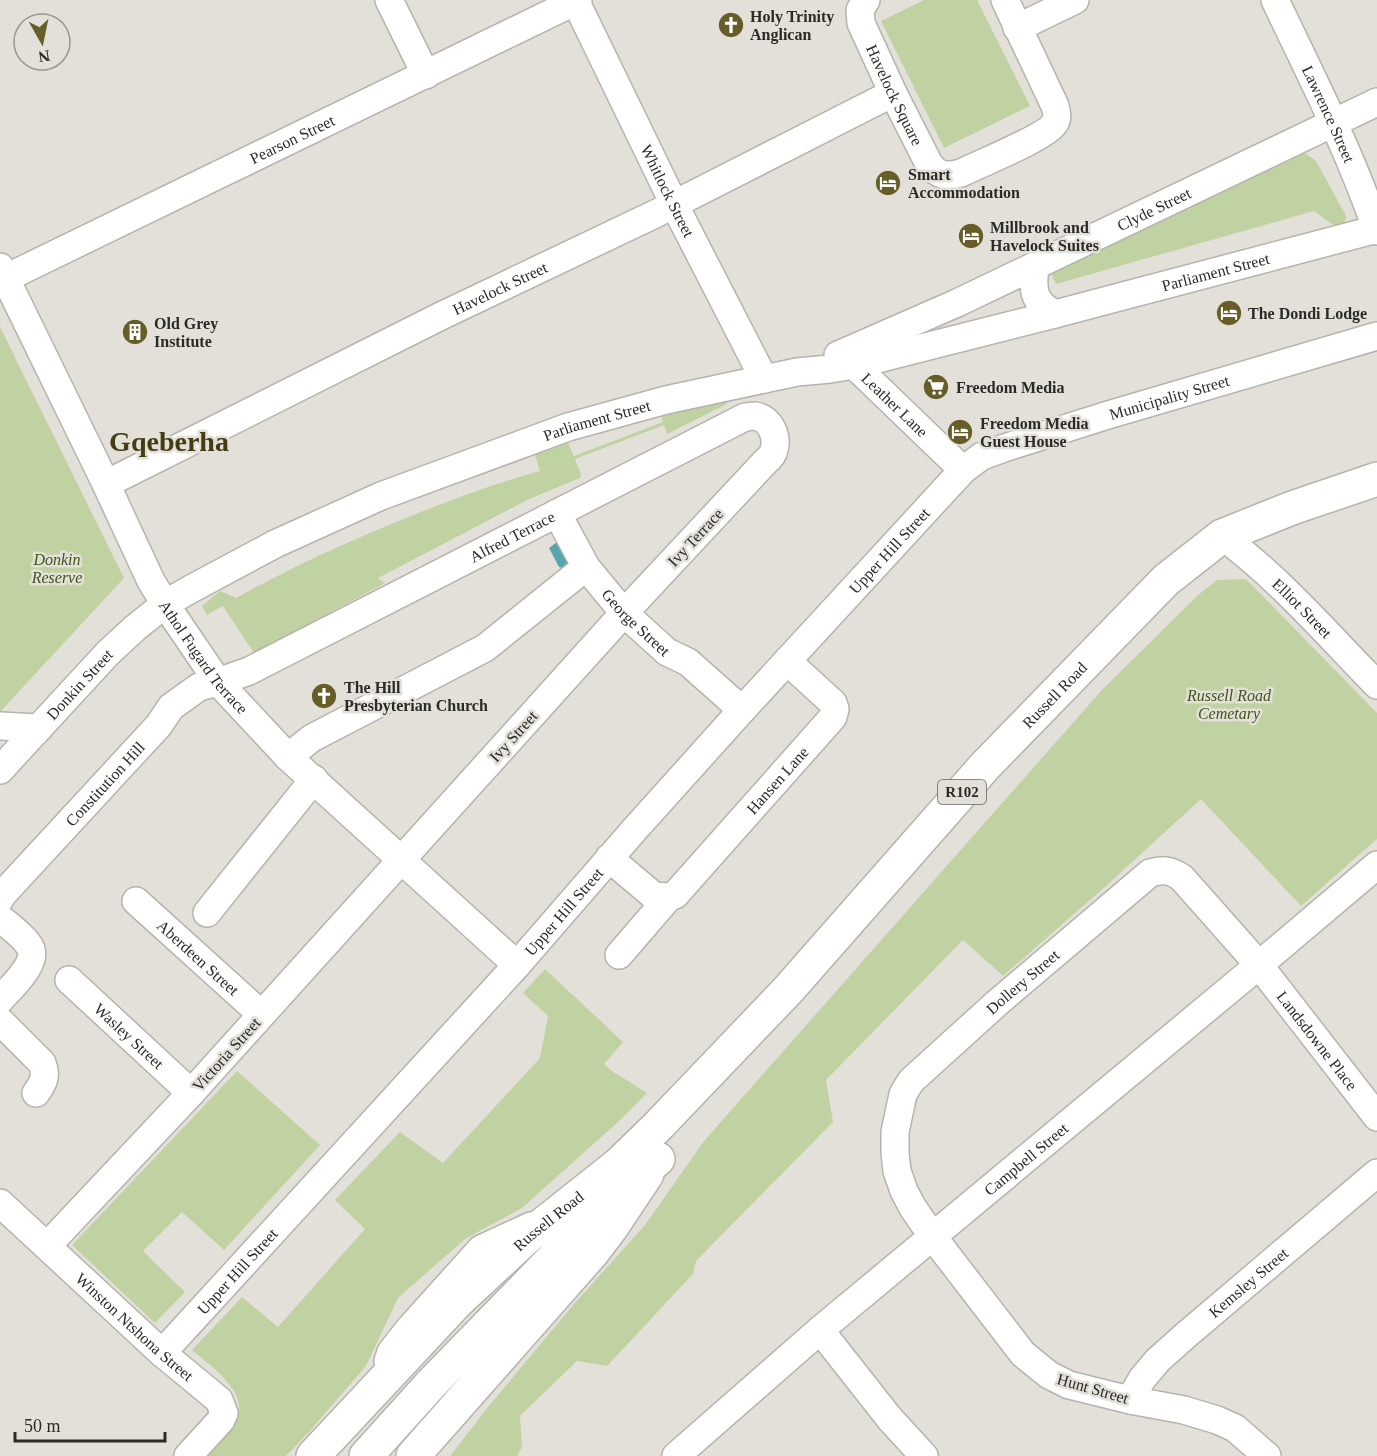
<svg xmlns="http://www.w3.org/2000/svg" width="1377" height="1456" viewBox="0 0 1377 1456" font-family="'Times New Roman',serif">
	<rect width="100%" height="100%" fill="#e3e0da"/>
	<!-- green -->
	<path fill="#c1d2a2" d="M924,0H977L1030,106L944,148L881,21Z
		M1299,153L1306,154L1316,161L1345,214L1346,217L1344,224L1337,226L1333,225L1314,211L1056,284L1051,273Z
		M0,327L124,578L0,712Z
		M726,396L727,404L667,434L664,425L575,459L581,475L580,478L529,499L378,578L385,583L254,653L223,606L207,615L202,606L220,591L236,598C299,563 364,534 431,508C467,494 503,481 540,471L535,455L563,442L566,441L568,443L574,456L663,422L660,413Z
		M1246,579L1377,713V839L1301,906L1201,799L1107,885L1003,976L963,940L826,1080L833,1122L696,1261L693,1274L607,1366L577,1361L520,1416L522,1447L517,1456H450L488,1407L574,1304L645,1225L704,1141L1101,691L1198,595L1217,580Z
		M545,969L623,1042L604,1064L612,1071L647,1093L618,1122L522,1208L465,1239L398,1298L366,1366L308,1433L286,1456H203C213,1445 230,1428 237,1416C249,1392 207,1363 192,1350L242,1297L278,1327L365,1229L335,1200L400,1132L443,1163L540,1058L548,1016L523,993Z
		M237,1071L320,1145L224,1250L182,1212L143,1251L185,1292L155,1323L72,1245Z"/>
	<!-- water -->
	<path fill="#56a6b0" d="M557,542L570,564L562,568L559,567L549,548Z"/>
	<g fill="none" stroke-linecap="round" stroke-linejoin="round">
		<!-- minor casing -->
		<g stroke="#b6b3ad" stroke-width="30">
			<g id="minor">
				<path d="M389,0L426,75"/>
				<path id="s1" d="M575,0L674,204L764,379"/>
				<path id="s2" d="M866,0L860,10L861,23L893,93L929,164C938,176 947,177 961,173C979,164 1046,137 1054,124C1058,119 1057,113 1055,106L1005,0"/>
				<path id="s3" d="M1275,0C1311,76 1350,151 1377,231"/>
				<path d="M1017,28L1075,0"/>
				<path d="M1035,266C1032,289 1033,303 1055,314"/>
				<path id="s4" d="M0,267L106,484L151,581L165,604L218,682L288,757L517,965"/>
				<path id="s5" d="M6,278L578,0"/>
				<path id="s6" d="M838,355L957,303L1377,102"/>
				<path id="s7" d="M854,365L963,470"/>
				<path id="s8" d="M106,484L443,315L655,214L893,93"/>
				<path id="s9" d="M557,513L586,567L624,613L667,652L688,662L742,710"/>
				<path id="s10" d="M1222,536C1280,579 1327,634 1377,685"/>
				<path d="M0,726L39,728"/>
				<path d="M288,757L312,738L485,648L586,567"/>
				<path id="s11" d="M0,770L108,653L135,628L165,604L191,589L275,544L381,496L568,427L666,400L797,372L830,369L854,365L1055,314L1377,229"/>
				<path id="s12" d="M609,858L654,896L669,897L675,895L833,717L835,709L833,703L787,661"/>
				<path id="s13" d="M0,899L2,895L159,725L171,707L199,687L218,682L249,671L745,417C749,417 752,416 755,416C770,418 778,436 774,450C773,454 770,458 766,461L624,613L191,1093L47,1246"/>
				<path id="s14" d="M136,901L261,1014"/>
				<path d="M207,913L314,779"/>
				<path d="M0,918C9,926 21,934 28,944C42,961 11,987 0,1000"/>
				<path d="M619,955L669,897"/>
				<path id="s15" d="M69,980L191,1093"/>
				<path d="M0,1021L42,1063C47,1076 44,1082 36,1093"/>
				<path id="s16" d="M0,1203L162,1353L219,1400L224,1413L221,1420L188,1456"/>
				<path d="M820,1330L890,1419L924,1456"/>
				<path id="s17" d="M162,1353L517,965L635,829L742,710L963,470L982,456L1004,448L1108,415L1377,336"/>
				<path d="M388,1361L391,1352L410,1328L481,1249L531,1226"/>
				<path id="s18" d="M1130,1400L1142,1379L1158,1360L1186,1335L1377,1173"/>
				<path id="s19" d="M676,1456L820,1330L1259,965L1377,865"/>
				<path id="s20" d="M1267,1456L1235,1428L1217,1420L1184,1410L1130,1400L1069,1385L1049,1375L1023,1354L933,1237L913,1208L904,1191L897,1171L895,1153V1132L903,1094L911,1081L997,1003L1150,873C1163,869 1171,870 1182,878L1259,965L1377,1117"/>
			</g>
		</g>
		<!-- major casing -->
		<g stroke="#b6b3ad" stroke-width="36">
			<g id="major">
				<path id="s21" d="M313,1456L457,1302L527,1237L619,1164L659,1125L788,990L984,767L1166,580L1222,536L1292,508L1377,479"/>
				<path d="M413,1456L592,1253L611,1228L647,1174"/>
			</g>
		</g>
		<!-- highway casing -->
		<g stroke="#b6b3ad" stroke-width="36">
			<path id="highway" d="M366,1456L430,1385L618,1192L658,1159"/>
		</g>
		<!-- minor -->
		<use href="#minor" stroke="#fff" stroke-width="27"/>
		<!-- major -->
		<use href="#major" stroke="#fff" stroke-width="33"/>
		<!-- highway -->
		<use href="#highway" stroke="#fff" stroke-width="33"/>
	</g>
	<!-- icons -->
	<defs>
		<g id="church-disc" transform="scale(1.35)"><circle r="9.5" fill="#675d29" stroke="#e3e0da"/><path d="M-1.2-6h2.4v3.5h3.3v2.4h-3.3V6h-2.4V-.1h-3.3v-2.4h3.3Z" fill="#fff"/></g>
		<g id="hotel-disc" transform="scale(1.35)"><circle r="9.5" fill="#675d29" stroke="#e3e0da"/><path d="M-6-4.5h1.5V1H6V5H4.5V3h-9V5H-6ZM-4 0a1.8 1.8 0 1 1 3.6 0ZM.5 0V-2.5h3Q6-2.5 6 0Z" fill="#fff"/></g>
		<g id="building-disc" transform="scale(1.35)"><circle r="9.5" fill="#675d29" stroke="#e3e0da"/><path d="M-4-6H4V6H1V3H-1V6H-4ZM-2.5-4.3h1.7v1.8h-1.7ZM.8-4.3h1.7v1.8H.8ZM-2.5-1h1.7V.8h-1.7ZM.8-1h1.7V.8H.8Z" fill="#fff"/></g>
		<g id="supermarket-disc" transform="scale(1.35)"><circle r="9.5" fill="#675d29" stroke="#e3e0da"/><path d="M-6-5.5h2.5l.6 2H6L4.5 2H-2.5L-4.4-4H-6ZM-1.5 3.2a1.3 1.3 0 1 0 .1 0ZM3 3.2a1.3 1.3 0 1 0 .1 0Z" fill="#fff"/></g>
	</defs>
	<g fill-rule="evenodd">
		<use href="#church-disc" x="731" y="25"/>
		<use href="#hotel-disc" x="888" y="183"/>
		<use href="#hotel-disc" x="971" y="236"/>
		<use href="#hotel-disc" x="1229" y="313"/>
		<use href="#building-disc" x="135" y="332"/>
		<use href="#supermarket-disc" x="936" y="387"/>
		<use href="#hotel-disc" x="960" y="432"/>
		<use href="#church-disc" x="324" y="696"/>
	</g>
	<g text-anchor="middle" stroke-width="5" stroke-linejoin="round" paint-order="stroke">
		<!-- shield labels -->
		<rect fill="#e3e0da" stroke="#62615d" stroke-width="1.5" x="938" y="780" width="48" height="24" rx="4.5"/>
		<g font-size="15" font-weight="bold" fill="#2b2a27">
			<text x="962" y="797">R102</text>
		</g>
		<!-- poi labels -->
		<g font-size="16" font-weight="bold" fill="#2b2a27" stroke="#e3e0da" text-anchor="start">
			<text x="750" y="22">Holy Trinity<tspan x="750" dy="18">Anglican</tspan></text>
			<text x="908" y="180">Smart<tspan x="908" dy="18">Accommodation</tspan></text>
			<text x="990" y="233">Millbrook and<tspan x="990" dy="18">Havelock Suites</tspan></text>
			<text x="1248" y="319">The Dondi Lodge</text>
			<text x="154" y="329">Old Grey<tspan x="154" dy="18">Institute</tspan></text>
			<text x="956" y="393">Freedom Media</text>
			<text x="980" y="429">Freedom Media<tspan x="980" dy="18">Guest House</tspan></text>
			<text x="344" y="693">The Hill<tspan x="344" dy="18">Presbyterian Church</tspan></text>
		</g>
		<!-- street labels -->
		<g font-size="16" fill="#2b2a27" stroke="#e3e0da">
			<text dy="6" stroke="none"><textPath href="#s2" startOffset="104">Havelock Square</textPath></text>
			<text dy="6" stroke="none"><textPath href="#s3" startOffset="126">Lawrence Street</textPath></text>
			<text dy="6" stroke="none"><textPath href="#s5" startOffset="318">Pearson Street</textPath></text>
			<text dy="6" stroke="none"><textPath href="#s1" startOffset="212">Whitlock Street</textPath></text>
			<text dy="6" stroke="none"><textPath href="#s6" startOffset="348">Clyde Street</textPath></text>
			<text dy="6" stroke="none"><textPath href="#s11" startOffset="1342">Parliament Street</textPath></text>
			<text dy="6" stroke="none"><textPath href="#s8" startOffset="440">Havelock Street</textPath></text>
			<text dy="6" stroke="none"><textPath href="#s17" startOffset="1412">Municipality Street</textPath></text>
			<text dy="6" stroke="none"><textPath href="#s7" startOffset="57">Leather Lane</textPath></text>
			<text dy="6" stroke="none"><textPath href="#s11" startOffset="705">Parliament Street</textPath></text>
			<text dy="6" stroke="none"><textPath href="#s13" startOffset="640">Alfred Terrace</textPath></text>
			<text transform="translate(695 537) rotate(-47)" y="6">Ivy Terrace</text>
			<text dy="6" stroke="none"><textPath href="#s17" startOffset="1083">Upper Hill Street</textPath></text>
			<text dy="6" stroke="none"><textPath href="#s10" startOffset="108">Elliot Street</textPath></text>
			<text dy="6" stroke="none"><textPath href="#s9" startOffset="136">George Street</textPath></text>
			<text dy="6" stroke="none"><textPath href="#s4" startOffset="441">Athol Fugard Terrace</textPath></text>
			<text dy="6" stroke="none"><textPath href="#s11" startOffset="117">Donkin Street</textPath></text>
			<text dy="6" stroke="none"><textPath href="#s21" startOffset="1064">Russell Road</textPath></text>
			<text transform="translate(513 736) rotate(-48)" y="6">Ivy Street</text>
			<text dy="6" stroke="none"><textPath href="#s12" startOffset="234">Hansen Lane</textPath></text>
			<text dy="6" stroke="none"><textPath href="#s13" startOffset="156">Constitution Hill</textPath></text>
			<text dy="6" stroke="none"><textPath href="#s17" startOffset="597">Upper Hill Street</textPath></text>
			<text dy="6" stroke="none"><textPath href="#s14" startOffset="84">Aberdeen Street</textPath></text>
			<text dy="6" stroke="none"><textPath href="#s20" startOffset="736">Dollery Street</textPath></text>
			<text dy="6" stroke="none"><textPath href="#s15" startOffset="82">Wasley Street</textPath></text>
			<text dy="6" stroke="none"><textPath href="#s20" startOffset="1149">Landsdowne Place</textPath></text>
			<text transform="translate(226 1054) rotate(-48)" y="6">Victoria Street</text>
			<text dy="6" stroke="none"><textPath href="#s19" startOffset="459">Campbell Street</textPath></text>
			<text dy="6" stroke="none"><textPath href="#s21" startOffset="333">Russell Road</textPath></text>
			<text dy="6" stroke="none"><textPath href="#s17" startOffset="111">Upper Hill Street</textPath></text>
			<text dy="6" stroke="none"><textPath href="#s18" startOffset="168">Kemsley Street</textPath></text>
			<text dy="6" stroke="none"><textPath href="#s16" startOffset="183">Winston Ntshona Street</textPath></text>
			<text transform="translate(1093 1388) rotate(16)" y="6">Hunt Street</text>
		</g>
		<!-- park labels -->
		<g font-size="16" font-style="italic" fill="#435417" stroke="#e3e0da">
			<text x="57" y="565">Donkin<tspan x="57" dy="18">Reserve</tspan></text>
			<text x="1229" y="701">Russell Road<tspan x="1229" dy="18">Cemetary</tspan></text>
		</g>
		<!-- town labels -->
		<g font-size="28" font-weight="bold" fill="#443c13" stroke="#e3e0da">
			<text x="169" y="451">Gqeberha</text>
		</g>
	</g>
	<!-- north arrow -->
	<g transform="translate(42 42) rotate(171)"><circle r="28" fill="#e3e0da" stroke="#999792" stroke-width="1.5"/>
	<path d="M0-4.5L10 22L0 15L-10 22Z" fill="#675d29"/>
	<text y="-9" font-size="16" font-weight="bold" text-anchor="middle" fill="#2b2a27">N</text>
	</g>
	<!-- scale -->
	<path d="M15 1432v9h150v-9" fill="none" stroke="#2b2a27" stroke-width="3"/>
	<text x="24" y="1432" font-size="18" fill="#2b2a27" stroke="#e3e0da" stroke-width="4.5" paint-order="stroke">50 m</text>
</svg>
